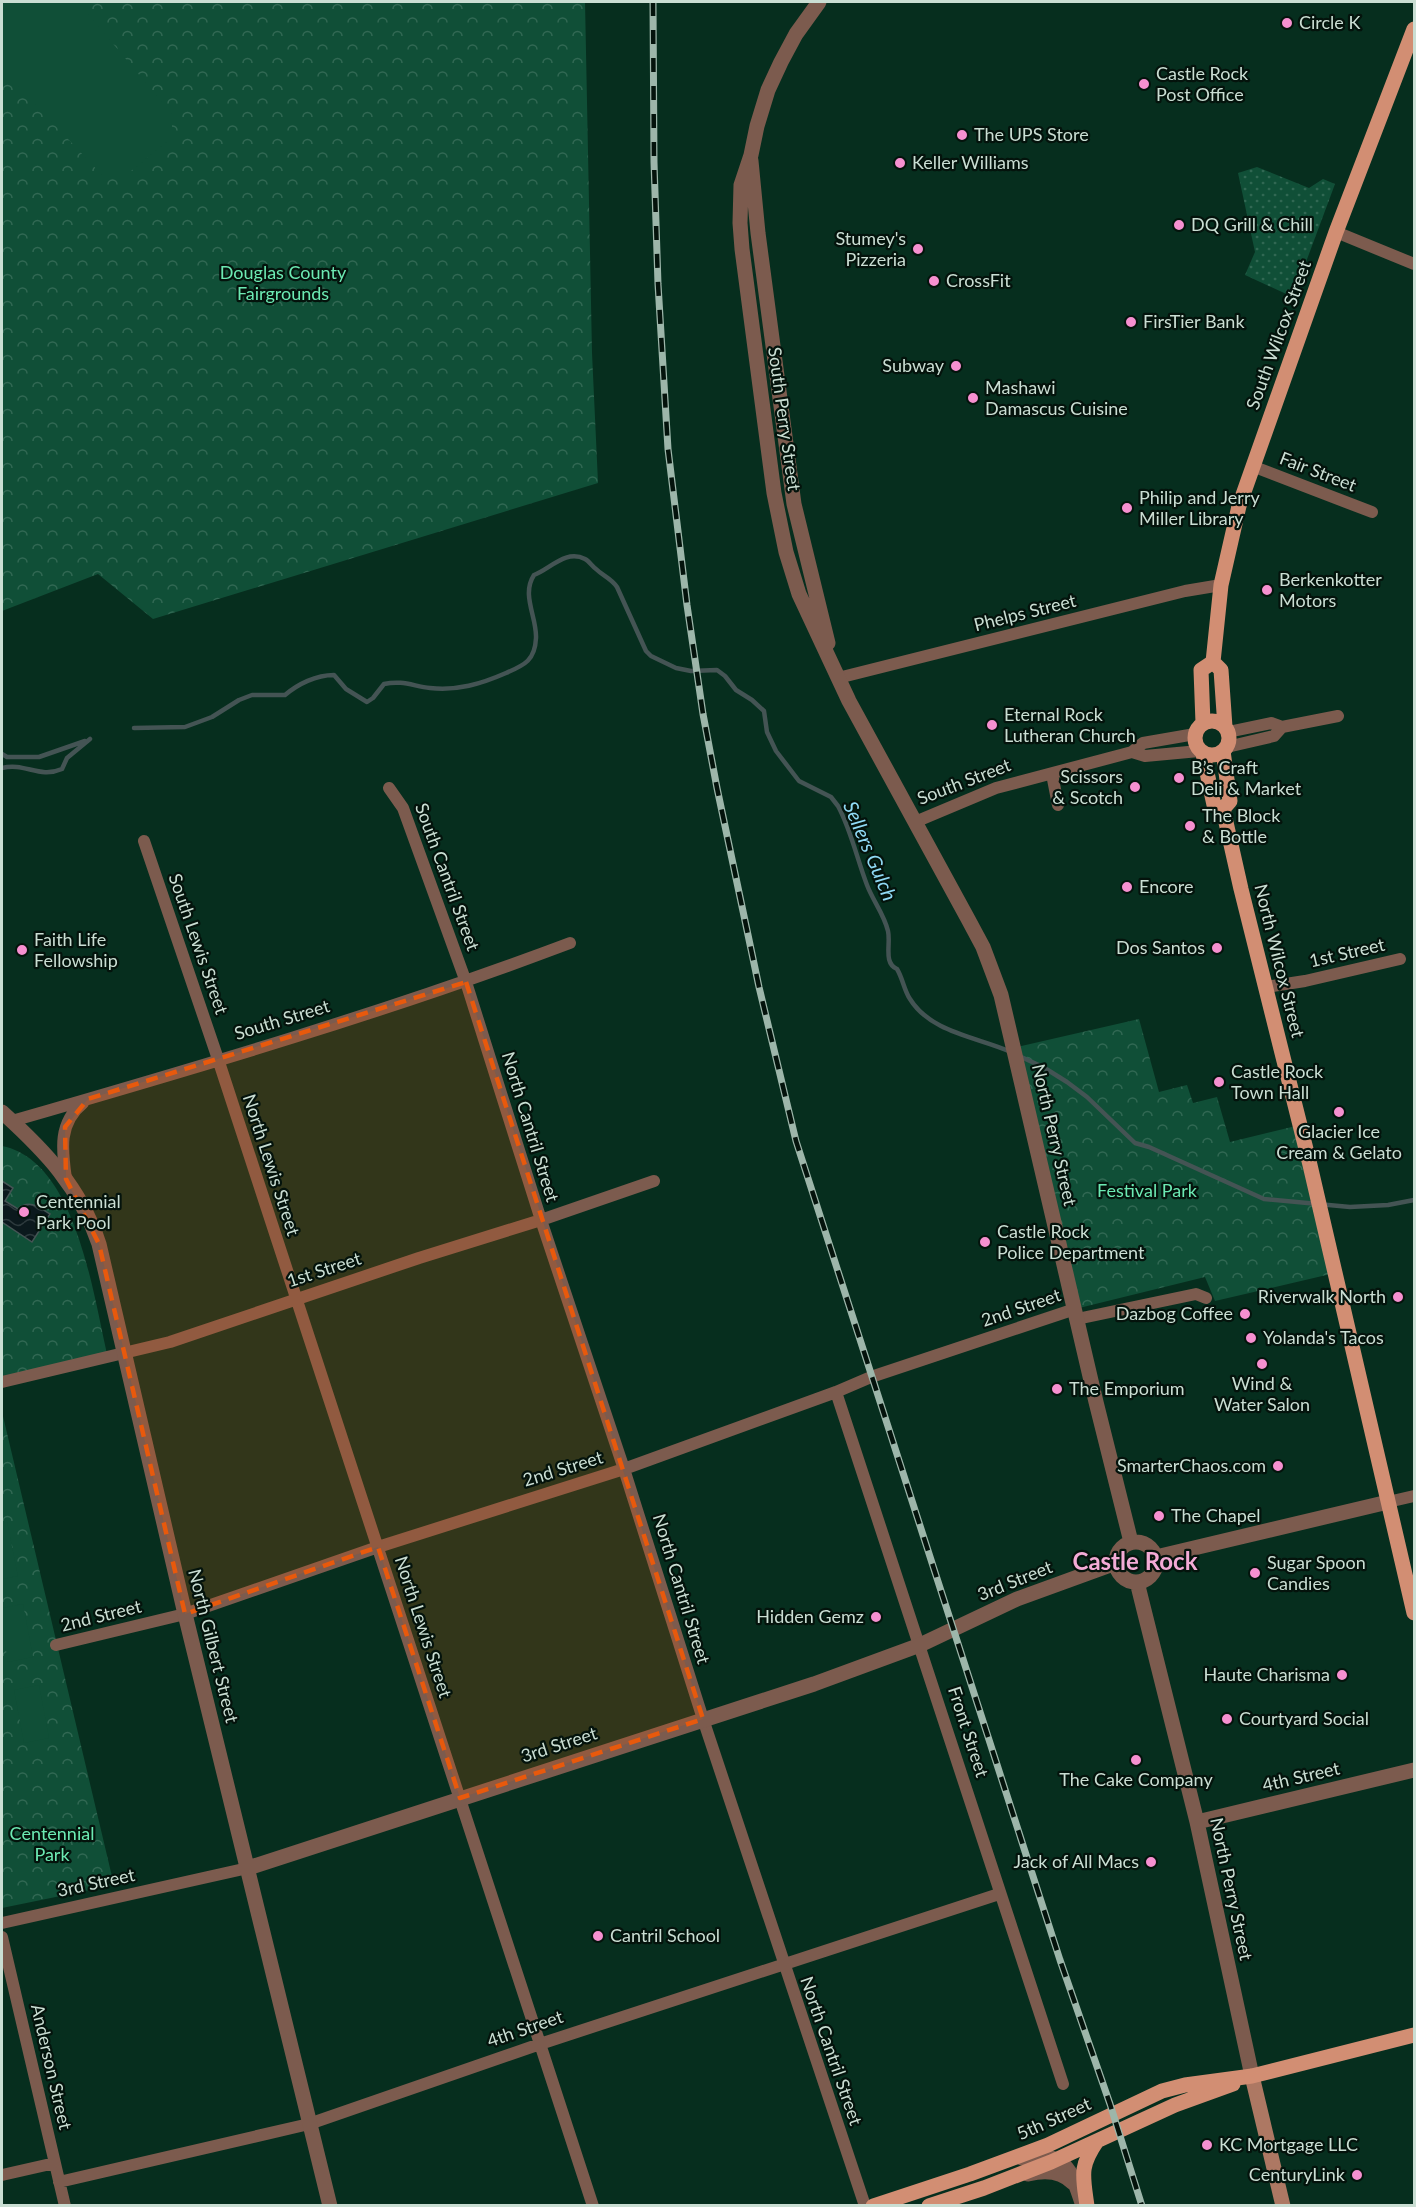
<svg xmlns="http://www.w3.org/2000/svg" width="1416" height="2207" viewBox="0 0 1416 2207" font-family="Lato,sans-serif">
	<defs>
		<pattern id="grass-dots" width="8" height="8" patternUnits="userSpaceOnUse" patternTransform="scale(1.5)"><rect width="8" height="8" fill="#104f37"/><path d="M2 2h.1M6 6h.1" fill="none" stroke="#316853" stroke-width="1.8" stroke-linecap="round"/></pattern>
		<pattern id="park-crowns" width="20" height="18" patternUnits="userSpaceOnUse" patternTransform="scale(1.5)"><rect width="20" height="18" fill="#104f37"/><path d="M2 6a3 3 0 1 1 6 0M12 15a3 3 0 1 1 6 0" fill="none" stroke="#316853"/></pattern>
		<pattern id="water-waves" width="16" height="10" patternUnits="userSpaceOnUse" patternTransform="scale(1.5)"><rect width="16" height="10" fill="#0b191d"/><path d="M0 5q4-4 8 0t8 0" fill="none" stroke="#2d3a3d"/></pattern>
	</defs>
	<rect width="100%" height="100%" fill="#062e1e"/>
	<!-- grass -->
	<path fill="url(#grass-dots)" d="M1257,167L1309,188L1323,179L1335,184L1293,297L1245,275L1255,252L1238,173Z"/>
	<!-- park -->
	<path fill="url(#park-crowns)" d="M2,2H585L592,353L598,483L153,619L98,574L2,611Z
		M1139,1019L1159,1092L1187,1085L1193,1103L1217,1097L1230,1142L1300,1125L1335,1273L1215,1301L1205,1277L1075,1309L1013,1048Z
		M2,1146C77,1161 93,1296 108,1358L2,1382Z
		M2,1412L114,1885L2,1908Z"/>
	<!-- pitch -->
	<path fill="#104f37" d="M4,2H78L172,114V138L126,175H102L2,69V3Z
		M7,1522L18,1576L2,1579V1524Z
		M23,1604L33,1657L8,1662L2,1626V1608Z
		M39,1685L49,1738L24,1743L14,1690Z"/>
	<!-- water -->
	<path fill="url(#water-waves)" stroke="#445454" stroke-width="1.5" d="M2,1181L13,1188L5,1201L18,1209C29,1199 39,1207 50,1214L32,1242L2,1222Z"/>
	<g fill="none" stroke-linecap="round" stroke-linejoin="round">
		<!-- stream -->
		<path stroke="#445454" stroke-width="4.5" d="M134,728L185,727L212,717L239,700L252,695H285C298,684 316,675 334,675L346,689L367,702L373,698L384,684C402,680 413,686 430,688C457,691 481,684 506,673C525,665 535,660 536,638C537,617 521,595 534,575C550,569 566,549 585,559C589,561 592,566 596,569C603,576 611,578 617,587L646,651L651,656L676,668L691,671L717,670L725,676L736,690L752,700L764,711L767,732L776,751L799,781L831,797L838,806C851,830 857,859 867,885C873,901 884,914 888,931C891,944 883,963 897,969C903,979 904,990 910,999C931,1033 978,1037 1011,1052
			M2,754L7,757H39L85,741
			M2,768C25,762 39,779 62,769L67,758L90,739
			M1019,1056L1043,1067L1067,1082L1087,1097L1135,1143L1149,1147L1264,1199L1350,1207L1388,1205L1414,1200"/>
		<!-- minor -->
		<path stroke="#7c5b4e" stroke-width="12" d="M1336,232L1414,264
			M1252,466L1372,512
			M838,678L1185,591L1221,585
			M1228,732L1271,723L1282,727
			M1227,747L1274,736L1282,727L1338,716
			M1132,752L1145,756L1199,751
			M1052,774L1058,805
			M389,788L403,808L466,982L541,1220L624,1469L703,1719L865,2206
			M915,822L996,788L1132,752L1143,743L1195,734
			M144,841L218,1059L593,2206
			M1266,987L1305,981L1400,959
			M12,1121C199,1067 387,1012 570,943
			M66,1179C62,1150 58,1123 83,1103
			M1077,1319L1196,1294L1206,1298
			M2,1382L170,1342L419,1258L541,1220L654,1181
			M836,1392L1063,2084
			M1388,1502L1414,1496
			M56,1645L185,1614L378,1547L624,1469L836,1392L871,1377L1075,1309
			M2,1923L248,1868
			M2,1937L65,2206
			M2,2175L55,2163
			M59,2182L309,2124L540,2044L999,1894"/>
		<!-- tertiary -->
		<path stroke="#7c5b4e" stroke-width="15" d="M819,2L796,34L781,62L768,90L757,126L751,155L741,185L740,223L742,249L774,493L786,552L799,594L849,701L968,919L983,947L1001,995L1096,1402L1131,1542
			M751,161L758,233L794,504L828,643
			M2,1112C45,1151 80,1187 99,1244L185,1614L330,2206
			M1116 1562a20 20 0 1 1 40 0a20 20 0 1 1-40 0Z
			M1156,1557L1388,1502
			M1137,1582L1197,1822L1252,2076
			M1197,1822L1414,1770
			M248,1868L814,1684L920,1645L1017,1599L1116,1563
			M1022,2158C1065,2150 1071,2169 1083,2206
			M1028,2174C1044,2170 1061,2170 1073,2183"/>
		<!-- secondary -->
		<path stroke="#ad7863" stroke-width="15" d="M1252,2076L1283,2206"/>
		<!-- primary -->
		<path stroke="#d28e73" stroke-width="15" d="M1213,662L1221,585L1239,506L1336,232L1414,29
			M1213,662L1221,670L1225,727
			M1195 738a17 17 0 1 1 34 0a17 17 0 1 1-34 0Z
			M1203,723L1201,670L1213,662
			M1223,751L1230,801L1223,809
			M1203,754L1214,805L1223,809
			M1223,809L1241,889L1310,1165L1414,1613
			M873,2206L970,2174L1048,2145L1162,2091L1185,2085L1252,2076L1414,2035
			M929,2206L984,2188L1051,2162L1175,2105L1233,2084
			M1087,2206C1083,2176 1079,2167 1097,2141"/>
		<!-- rail casing -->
		<g stroke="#9db6aa" stroke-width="7">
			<path id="rail" d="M653,2L654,162L658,284L668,449L687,605L703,714L717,788L759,987L796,1141L1060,1960L1110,2104L1142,2206"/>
		</g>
		<!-- rail -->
		<use href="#rail" stroke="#04130c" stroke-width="4.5" stroke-dasharray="14" stroke-linecap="butt"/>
	</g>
	<!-- marked area -->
	<path fill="#e8590c" fill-opacity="0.2" stroke="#e8590c" stroke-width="4.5" stroke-dasharray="12 8" stroke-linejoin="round" d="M466,982L703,1719L460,1798L378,1547L185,1614L99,1244L66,1179L65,1127L88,1099Z"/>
	<!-- markers -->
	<g fill="#f690d0" stroke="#04130c" stroke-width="2">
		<circle cx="1287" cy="23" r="6"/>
		<circle cx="1144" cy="84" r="6"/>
		<circle cx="962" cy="135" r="6"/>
		<circle cx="900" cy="163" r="6"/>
		<circle cx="1179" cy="225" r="6"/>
		<circle cx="918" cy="249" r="6"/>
		<circle cx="934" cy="281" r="6"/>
		<circle cx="1131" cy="322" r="6"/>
		<circle cx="956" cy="366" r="6"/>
		<circle cx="973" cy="398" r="6"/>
		<circle cx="1127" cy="508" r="6"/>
		<circle cx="1267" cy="590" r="6"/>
		<circle cx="992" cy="725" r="6"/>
		<circle cx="1179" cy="778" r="6"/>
		<circle cx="1135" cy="787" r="6"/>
		<circle cx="1190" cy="826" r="6"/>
		<circle cx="1127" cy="887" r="6"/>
		<circle cx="1217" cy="948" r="6"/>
		<circle cx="22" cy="950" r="6"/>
		<circle cx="1219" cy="1082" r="6"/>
		<circle cx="1339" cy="1112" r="6"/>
		<circle cx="24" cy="1212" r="6"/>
		<circle cx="985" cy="1242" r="6"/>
		<circle cx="1398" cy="1297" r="6"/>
		<circle cx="1245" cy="1314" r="6"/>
		<circle cx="1251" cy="1338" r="6"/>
		<circle cx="1262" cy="1364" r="6"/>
		<circle cx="1057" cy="1389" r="6"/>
		<circle cx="1278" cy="1466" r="6"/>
		<circle cx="1159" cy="1516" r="6"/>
		<circle cx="1255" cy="1573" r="6"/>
		<circle cx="876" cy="1617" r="6"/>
		<circle cx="1342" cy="1675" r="6"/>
		<circle cx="1227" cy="1719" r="6"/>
		<circle cx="1136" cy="1760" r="6"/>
		<circle cx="1151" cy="1862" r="6"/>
		<circle cx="598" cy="1936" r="6"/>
		<circle cx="1207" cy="2145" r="6"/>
		<circle cx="1357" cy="2175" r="6"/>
	</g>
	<g text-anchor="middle" stroke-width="4.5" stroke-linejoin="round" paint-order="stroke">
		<!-- poi labels -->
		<g font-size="18" fill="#caded3" stroke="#04130c" text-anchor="start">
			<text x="1299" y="29">Circle K</text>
			<text x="1156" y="80">Castle Rock<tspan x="1156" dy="21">Post Office</tspan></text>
			<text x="974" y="141">The UPS Store</text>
			<text x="912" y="169">Keller Williams</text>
			<text x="1191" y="231">DQ Grill &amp; Chill</text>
			<text x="906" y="245" text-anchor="end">Stumey's<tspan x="906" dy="21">Pizzeria</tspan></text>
			<text x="946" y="287">CrossFit</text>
			<text x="1143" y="328">FirsTier Bank</text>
			<text x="944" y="372" text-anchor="end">Subway</text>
			<text x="985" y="394">Mashawi<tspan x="985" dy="21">Damascus Cuisine</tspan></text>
			<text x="1139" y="504">Philip and Jerry<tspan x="1139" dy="21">Miller Library</tspan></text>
			<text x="1279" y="586">Berkenkotter<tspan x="1279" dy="21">Motors</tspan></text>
			<text x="1004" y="721">Eternal Rock<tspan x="1004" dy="21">Lutheran Church</tspan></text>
			<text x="1191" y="774">B’s Craft<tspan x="1191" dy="21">Deli &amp; Market</tspan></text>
			<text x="1123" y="783" text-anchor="end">Scissors<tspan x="1123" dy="21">&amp; Scotch</tspan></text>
			<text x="1202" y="822">The Block<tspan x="1202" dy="21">&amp; Bottle</tspan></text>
			<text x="1139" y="893">Encore</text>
			<text x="34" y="946">Faith Life<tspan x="34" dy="21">Fellowship</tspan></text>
			<text x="1205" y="954" text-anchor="end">Dos Santos</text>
			<text x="1231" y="1078">Castle Rock<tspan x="1231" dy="21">Town Hall</tspan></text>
			<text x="1339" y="1138" text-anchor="middle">Glacier Ice<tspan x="1339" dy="21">Cream &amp; Gelato</tspan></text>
			<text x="36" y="1208">Centennial<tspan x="36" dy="21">Park Pool</tspan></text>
			<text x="997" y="1238">Castle Rock<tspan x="997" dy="21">Police Department</tspan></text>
			<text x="1386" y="1303" text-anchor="end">Riverwalk North</text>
			<text x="1233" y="1320" text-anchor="end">Dazbog Coffee</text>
			<text x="1263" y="1344">Yolanda's Tacos</text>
			<text x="1262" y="1390" text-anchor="middle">Wind &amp;<tspan x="1262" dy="21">Water Salon</tspan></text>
			<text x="1069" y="1395">The Emporium</text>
			<text x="1266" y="1472" text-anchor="end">SmarterChaos.com</text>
			<text x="1171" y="1522">The Chapel</text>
			<text x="1267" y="1569">Sugar Spoon<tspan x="1267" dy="21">Candies</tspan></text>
			<text x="864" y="1623" text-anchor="end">Hidden Gemz</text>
			<text x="1330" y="1681" text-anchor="end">Haute Charisma</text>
			<text x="1239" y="1725">Courtyard Social</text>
			<text x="1136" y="1786" text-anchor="middle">The Cake Company</text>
			<text x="1139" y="1868" text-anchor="end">Jack of All Macs</text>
			<text x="610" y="1942">Cantril School</text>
			<text x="1219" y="2151">KC Mortgage LLC</text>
			<text x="1345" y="2181" text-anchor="end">CenturyLink</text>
		</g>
		<!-- park labels -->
		<g font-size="18" fill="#6ceab3" stroke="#04130c">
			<text x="283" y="279">Douglas County<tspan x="283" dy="21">Fairgrounds</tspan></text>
			<text x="1147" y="1197">Festival Park</text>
			<text x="52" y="1840">Centennial<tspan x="52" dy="21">Park</tspan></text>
		</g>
		<!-- street labels -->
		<g font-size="18" fill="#caded3" stroke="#04130c">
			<text transform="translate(1279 335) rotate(-70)" y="6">South Wilcox Street</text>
			<text transform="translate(784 419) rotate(82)" y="6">South Perry Street</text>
			<text transform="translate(1318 472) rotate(21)" y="6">Fair Street</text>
			<text transform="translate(1025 613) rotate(-14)" y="6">Phelps Street</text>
			<text transform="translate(964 782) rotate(-21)" y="6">South Street</text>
			<text transform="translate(447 877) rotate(70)" y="6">South Cantril Street</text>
			<text transform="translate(198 944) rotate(71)" y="6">South Lewis Street</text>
			<text transform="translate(1347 953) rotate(-13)" y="6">1st Street</text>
			<text transform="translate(1279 961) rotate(76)" y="6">North Wilcox Street</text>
			<text transform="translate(282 1020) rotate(-17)" y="6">South Street</text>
			<text transform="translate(530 1127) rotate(73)" y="6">North Cantril Street</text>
			<text transform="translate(1054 1135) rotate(77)" y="6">North Perry Street</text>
			<text transform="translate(271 1165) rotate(72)" y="6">North Lewis Street</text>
			<text transform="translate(324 1270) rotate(-18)" y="6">1st Street</text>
			<text transform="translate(1021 1308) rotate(-19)" y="6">2nd Street</text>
			<text transform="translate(563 1469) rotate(-17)" y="6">2nd Street</text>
			<text transform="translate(1015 1581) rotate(-22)" y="6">3rd Street</text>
			<text transform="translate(681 1589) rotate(73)" y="6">North Cantril Street</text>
			<text transform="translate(101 1616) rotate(-14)" y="6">2nd Street</text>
			<text transform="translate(423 1627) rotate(72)" y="6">North Lewis Street</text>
			<text transform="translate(213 1646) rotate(76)" y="6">North Gilbert Street</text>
			<text transform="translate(968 1732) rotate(72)" y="6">Front Street</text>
			<text transform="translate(559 1745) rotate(-18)" y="6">3rd Street</text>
			<text transform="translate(1301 1777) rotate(-13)" y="6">4th Street</text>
			<text transform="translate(96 1883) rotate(-12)" y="6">3rd Street</text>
			<text transform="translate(1231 1889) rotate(78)" y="6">North Perry Street</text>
			<text transform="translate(525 2029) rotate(-19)" y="6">4th Street</text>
			<text transform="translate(831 2051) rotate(71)" y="6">North Cantril Street</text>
			<text transform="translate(51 2067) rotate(77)" y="6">Anderson Street</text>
			<text transform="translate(1054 2119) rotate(-24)" y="6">5th Street</text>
		</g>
		<!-- water labels -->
		<g font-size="20" font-style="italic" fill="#90daf5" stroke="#04130c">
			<text transform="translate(870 851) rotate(67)" y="7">Sellers Gulch</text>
		</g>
		<!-- district labels -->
		<g font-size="24" font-weight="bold" fill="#f3abd6" stroke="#04130c">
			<text x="1135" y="1570">Castle Rock</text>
		</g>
	</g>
	<!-- border -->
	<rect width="1416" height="2207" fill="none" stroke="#caded3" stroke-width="6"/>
</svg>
